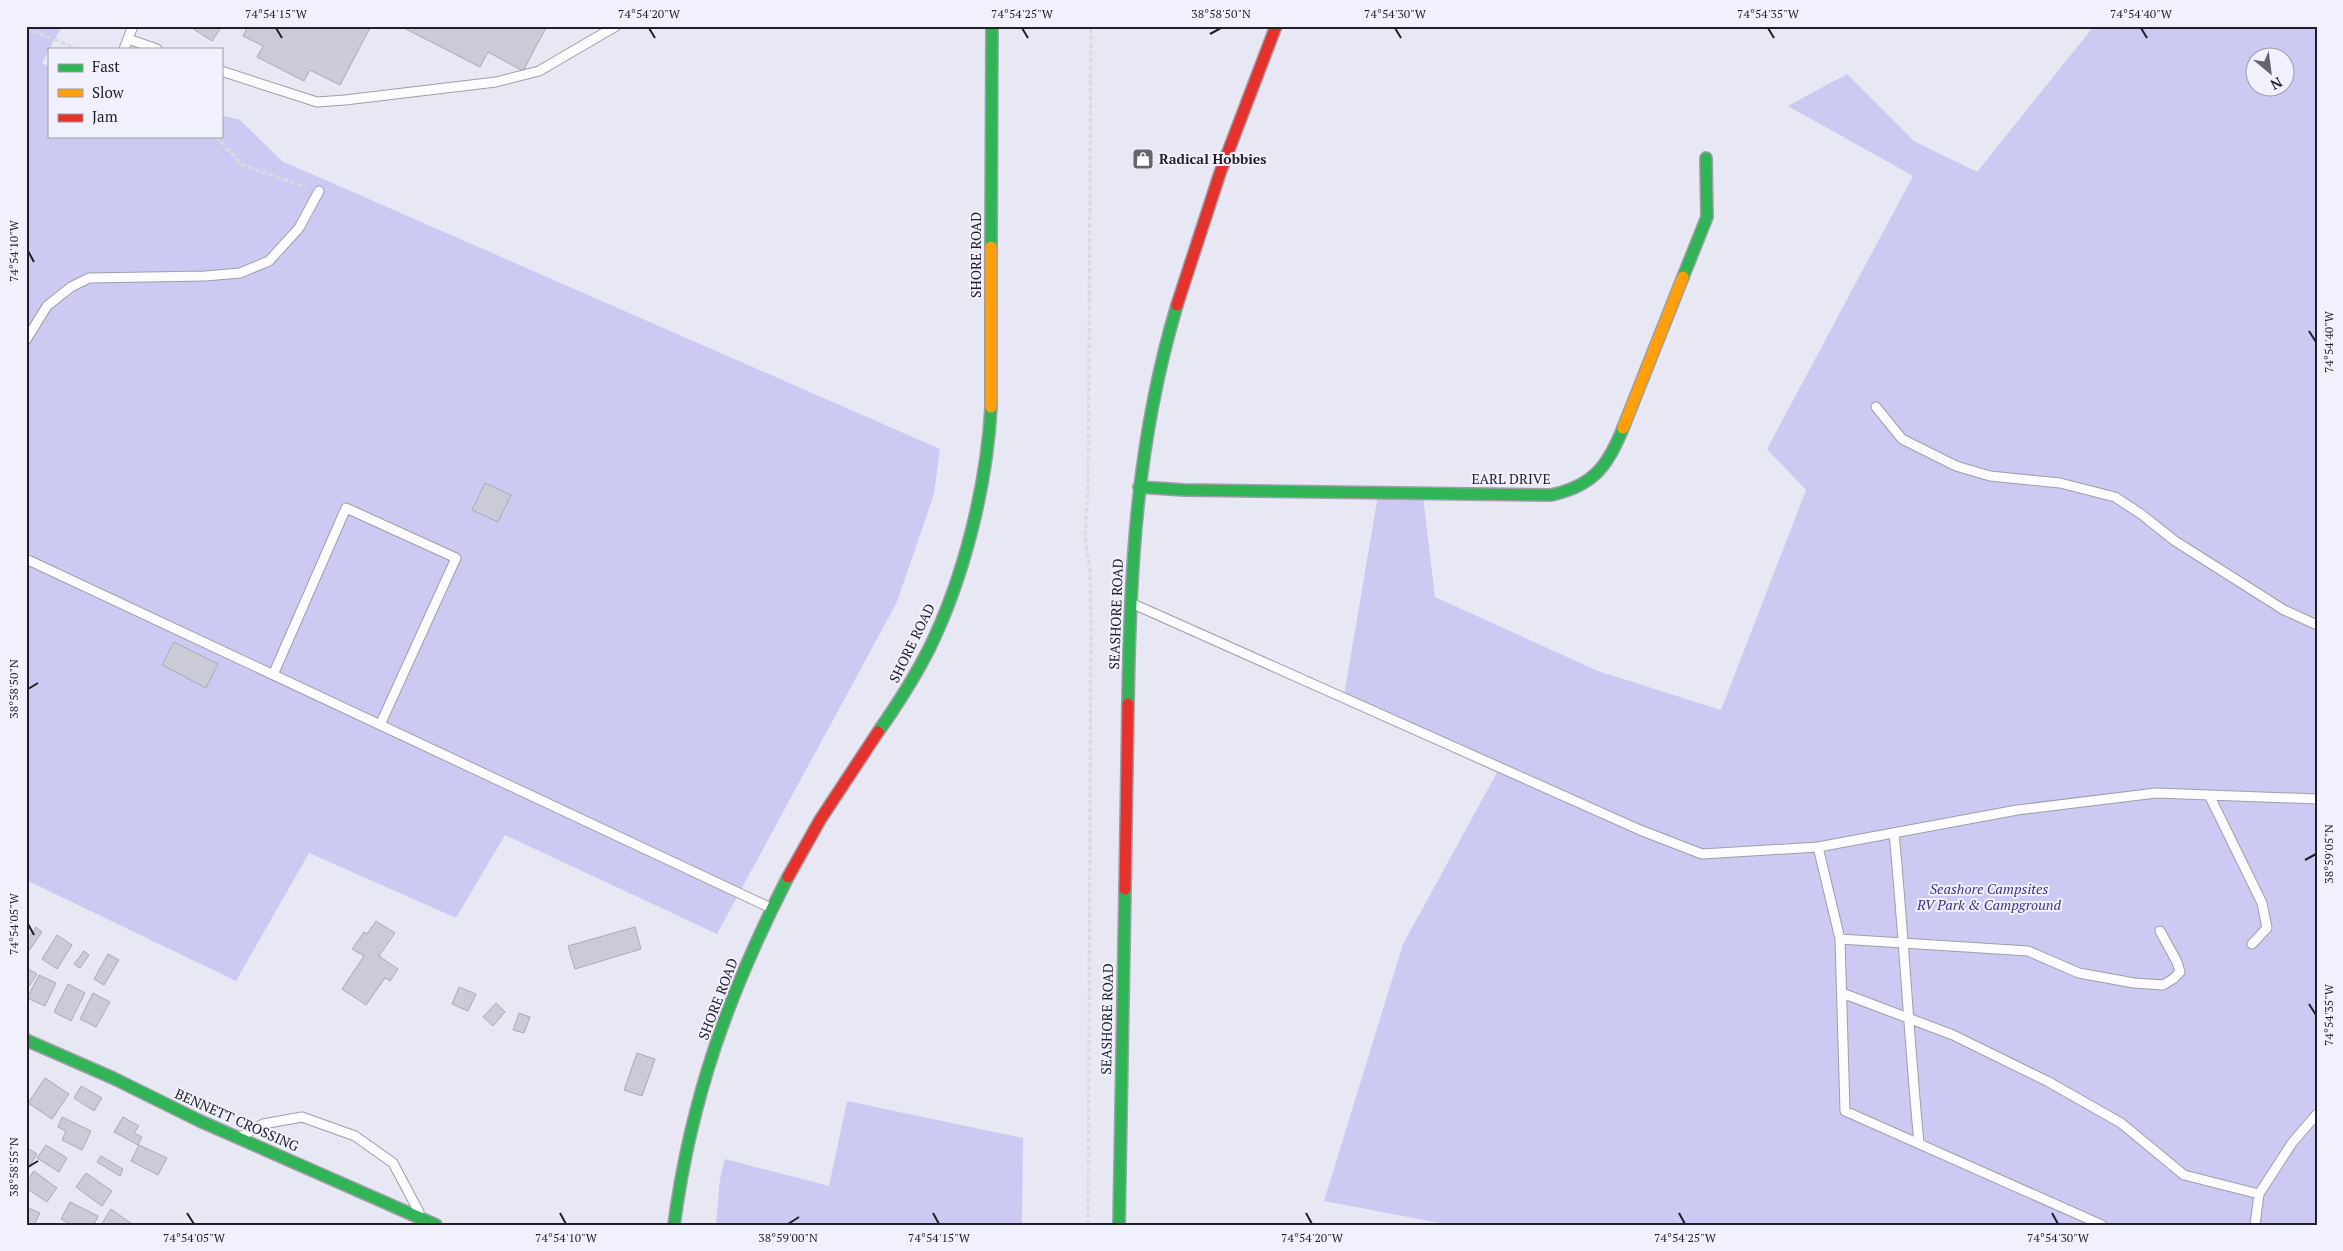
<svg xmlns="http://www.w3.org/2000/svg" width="2343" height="1251" viewBox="0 0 2343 1251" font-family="'PT Serif',serif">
	<rect width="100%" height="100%" fill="#e8e8f5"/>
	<!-- green -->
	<path fill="#cccaf3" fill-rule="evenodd" d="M26,26H62L42,63L49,66V136H221V115L240,120L282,161L940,449L934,494L897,602L717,934L505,835L456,918L309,853L236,981L26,880Z
		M2094,26H2317V1225H1450L1324,1201L1403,944L1499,769L1343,702L1378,495L1423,496L1435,597L1598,671L1721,710L1806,490L1767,449L1913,176L1788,106L1847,74L1914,141L1977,172ZM2256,58H2286V88H2256Z
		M847,1101L1023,1138L1022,1225H716L720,1178L725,1159L829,1186Z"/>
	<!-- building -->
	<path fill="#cbcbd7" stroke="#aaaab5" d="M189,26H222L212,41Z
		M248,26H371L340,85L310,70L304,81L257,57L263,46L243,36Z
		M400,26H547L523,71L488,52L480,67Z
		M485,483L511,495L498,522L472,510Z
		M174,642L218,664L206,688L162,665Z
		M376,921L395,933L379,956L398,969L390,981L385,978L366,1005L342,989L364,956L352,949L364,932L367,934Z
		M36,927L42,932L26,955V941Z
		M635,927L641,949L575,969L568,946Z
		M57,935L72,945L57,969L42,959Z
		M84,951L89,955L80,968L74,964Z
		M108,954L119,960L104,985L94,979Z
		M26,968L37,974L26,991Z
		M39,975L56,983L45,1006L27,998Z
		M68,984L85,993L71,1021L54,1012Z
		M459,987L476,994L468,1011L452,1004Z
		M93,993L110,1002L96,1027L80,1019Z
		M496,1003L505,1012L493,1026L483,1017Z
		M519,1013L530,1017L524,1033L513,1030Z
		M637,1053L655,1059L642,1096L624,1090Z
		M45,1078L69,1094L52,1119L28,1103Z
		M81,1086L102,1098L94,1111L74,1098Z
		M62,1117L91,1131L82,1150L62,1140L66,1131L58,1127Z
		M123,1117L139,1126L134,1133L142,1137L138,1145L114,1132Z
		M46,1145L67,1158L59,1172L37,1158Z
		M139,1145L167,1158L158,1175L131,1161Z
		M26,1147L37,1154L27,1170L26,1169Z
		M101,1156L123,1169L120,1176L97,1162Z
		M34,1171L57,1188L47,1202L26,1188V1182Z
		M86,1173L112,1191L102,1206L76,1187Z
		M70,1202L98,1216L94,1225H72L61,1219Z
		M26,1207L40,1213L34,1225H26Z
		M111,1209L132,1224V1225H101Z"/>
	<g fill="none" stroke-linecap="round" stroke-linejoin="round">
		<!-- lane casing -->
		<g stroke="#9e9ea9" stroke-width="11">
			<path id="lane" d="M128,39L157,49
				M124,49L133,26
				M221,71L317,102L345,100L496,82L539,71L616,26
				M26,340L47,306L71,287L89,278L205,276L240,273L269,261L299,228L319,191
				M1876,407L1902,439L1956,466L1990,476L2060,483L2115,497L2141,514L2175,541L2284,610L2317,625
				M26,559L771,908
				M1131,603L1640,830L1702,854L1818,847
				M273,675L346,508L456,558L380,725
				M2210,797L2262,903L2267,928L2252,944
				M1894,833C1904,936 1909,1040 1919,1143
				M1840,939L2028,951L2079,973L2134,983L2163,985L2173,979L2180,972L2177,962L2160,931
				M1842,993L1953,1035L2047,1081L2121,1123L2184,1175L2259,1194
				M242,1136L263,1124L302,1117L355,1136L393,1163L419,1212
				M2102,1225L1845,1111L1840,939L1818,847L2017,810L2156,793L2317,799
				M2255,1225L2259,1194L2292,1143L2317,1114"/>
		</g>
		<!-- fast casing -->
		<g stroke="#9e9ea9" stroke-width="14">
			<path id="fast" d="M991,247L992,26
				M1683,277L1707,217L1706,158
				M1139,487L1184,490L1551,495C1593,486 1608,466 1623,428
				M1128,704C1130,566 1137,439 1177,305
				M878,732C897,705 915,677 930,647C964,577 987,485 991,407
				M26,1040L113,1078L200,1121L436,1225
				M674,1225C691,1097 729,992 788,877
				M1119,1225L1125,889"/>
		</g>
		<!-- slow casing -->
		<g stroke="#9e9ea9" stroke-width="14">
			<path id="slow" d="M991,407V247
				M1623,428L1683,277"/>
		</g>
		<!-- jam casing -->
		<g stroke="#9e9ea9" stroke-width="14">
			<path id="jam" d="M1177,305L1220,173L1276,26
				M788,877L820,820L878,732
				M1125,889L1128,704"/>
		</g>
		<!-- path -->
		<path stroke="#dadadd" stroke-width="3" stroke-dasharray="5 2.5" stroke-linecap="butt" d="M26,28L77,49
			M216,136L242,165L306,187
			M1088,1225L1091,620L1090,571L1085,536L1088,489L1091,26"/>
		<!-- lane -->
		<use href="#lane" stroke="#fcfcfe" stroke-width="9"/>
		<!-- fast -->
		<use href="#fast" stroke="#30b455" stroke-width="11"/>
		<!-- slow -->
		<use href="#slow" stroke="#ff9f0a" stroke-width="11"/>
		<!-- jam -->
		<use href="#jam" stroke="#e5322d" stroke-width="11"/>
	</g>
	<!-- ticks -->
	<path fill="none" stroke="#1f1e29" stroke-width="2" d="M276,28L282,38M649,28L655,38M1022,28L1028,38M1395,28L1401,38M1768,28L1774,38M2141,28L2147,38M1210,34L1221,28M28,251L34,262M2309,331L2316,342M28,689L38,683M2305,860L2316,854M28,924L34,935M2309,1004L2316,1015M28,1167L38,1161M187,1213L194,1224M560,1213L566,1224M933,1213L939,1224M1306,1213L1312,1224M1679,1213L1685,1224M2052,1213L2058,1224M788,1224L799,1217"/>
	<!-- icons -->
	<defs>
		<g id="shop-square" transform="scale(1.125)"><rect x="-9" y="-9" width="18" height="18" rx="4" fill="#656570" stroke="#f1f1fd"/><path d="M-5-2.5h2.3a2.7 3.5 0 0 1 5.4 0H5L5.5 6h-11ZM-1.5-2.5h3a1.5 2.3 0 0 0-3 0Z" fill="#fff"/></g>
	</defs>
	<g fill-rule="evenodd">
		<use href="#shop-square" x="1143" y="159"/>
	</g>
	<g text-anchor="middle" stroke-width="4" stroke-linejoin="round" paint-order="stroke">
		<!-- poi labels -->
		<g font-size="14" font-weight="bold" fill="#1f1e29" stroke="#f1f1fd" text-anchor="start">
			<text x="1159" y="164">Radical Hobbies</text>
		</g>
		<!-- street labels -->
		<g font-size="14" fill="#1f1e29" stroke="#f1f1fd">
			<text transform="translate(976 255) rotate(-90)" y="5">SHORE ROAD</text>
			<text x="1511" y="484">EARL DRIVE</text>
			<text transform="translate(1116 614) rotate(-88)" y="5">SEASHORE ROAD</text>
			<text transform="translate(912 643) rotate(-64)" y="5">SHORE ROAD</text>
			<text transform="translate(718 999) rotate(-69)" y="5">SHORE ROAD</text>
			<text transform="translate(1107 1019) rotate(-89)" y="5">SEASHORE ROAD</text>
			<text transform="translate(237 1120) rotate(24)" y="5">BENNETT CROSSING</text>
		</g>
		<!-- park labels -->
		<g font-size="14" font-style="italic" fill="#412f8c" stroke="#f1f1fd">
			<text x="1989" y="894">Seashore Campsites<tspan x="1989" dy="16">RV Park &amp; Campground</tspan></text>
		</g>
	</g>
	<!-- border -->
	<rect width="2343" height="1251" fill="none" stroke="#f1f1fd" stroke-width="55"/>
	<!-- legend -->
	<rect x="48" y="48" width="175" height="90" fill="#f1f1fd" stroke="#9d9da8"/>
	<rect x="58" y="64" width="25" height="8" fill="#30b455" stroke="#9d9da8"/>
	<text x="92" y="72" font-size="15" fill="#1f1e29">Fast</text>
	<rect x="58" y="89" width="25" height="8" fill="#ff9f0a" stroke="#9d9da8"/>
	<text x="92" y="98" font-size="15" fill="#1f1e29">Slow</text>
	<rect x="58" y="114" width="25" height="8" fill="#e5322d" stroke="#9d9da8"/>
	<text x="92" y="122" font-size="15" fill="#1f1e29">Jam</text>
	<!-- north arrow -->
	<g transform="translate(2270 72) rotate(151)"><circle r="24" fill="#f1f1fd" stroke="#9d9da8"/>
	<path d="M0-4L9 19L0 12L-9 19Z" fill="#656570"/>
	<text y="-8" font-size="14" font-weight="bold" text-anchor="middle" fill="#1f1e29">N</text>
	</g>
	<rect x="28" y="28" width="2288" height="1196" fill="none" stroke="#1f1e29" stroke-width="2"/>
	<g font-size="12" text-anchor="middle" fill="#1f1e29">
		<text x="276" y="18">74°54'15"W</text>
		<text x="649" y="18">74°54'20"W</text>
		<text x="1022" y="18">74°54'25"W</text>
		<text x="1221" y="18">38°58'50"N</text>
		<text x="1395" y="18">74°54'30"W</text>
		<text x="1768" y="18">74°54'35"W</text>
		<text x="2141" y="18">74°54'40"W</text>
		<text transform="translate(14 251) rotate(-90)" y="4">74°54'10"W</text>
		<text transform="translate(2329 342) rotate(-90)" y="4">74°54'40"W</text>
		<text transform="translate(14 689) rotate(-90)" y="4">38°58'50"N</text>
		<text transform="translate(2329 854) rotate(-90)" y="4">38°59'05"N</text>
		<text transform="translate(14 924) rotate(-90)" y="4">74°54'05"W</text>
		<text transform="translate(2329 1015) rotate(-90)" y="4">74°54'35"W</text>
		<text transform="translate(14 1167) rotate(-90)" y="4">38°58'55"N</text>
		<text x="194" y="1242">74°54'05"W</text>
		<text x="566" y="1242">74°54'10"W</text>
		<text x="788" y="1242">38°59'00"N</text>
		<text x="939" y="1242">74°54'15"W</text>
		<text x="1312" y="1242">74°54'20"W</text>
		<text x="1685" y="1242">74°54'25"W</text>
		<text x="2058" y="1242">74°54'30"W</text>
	</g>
</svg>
